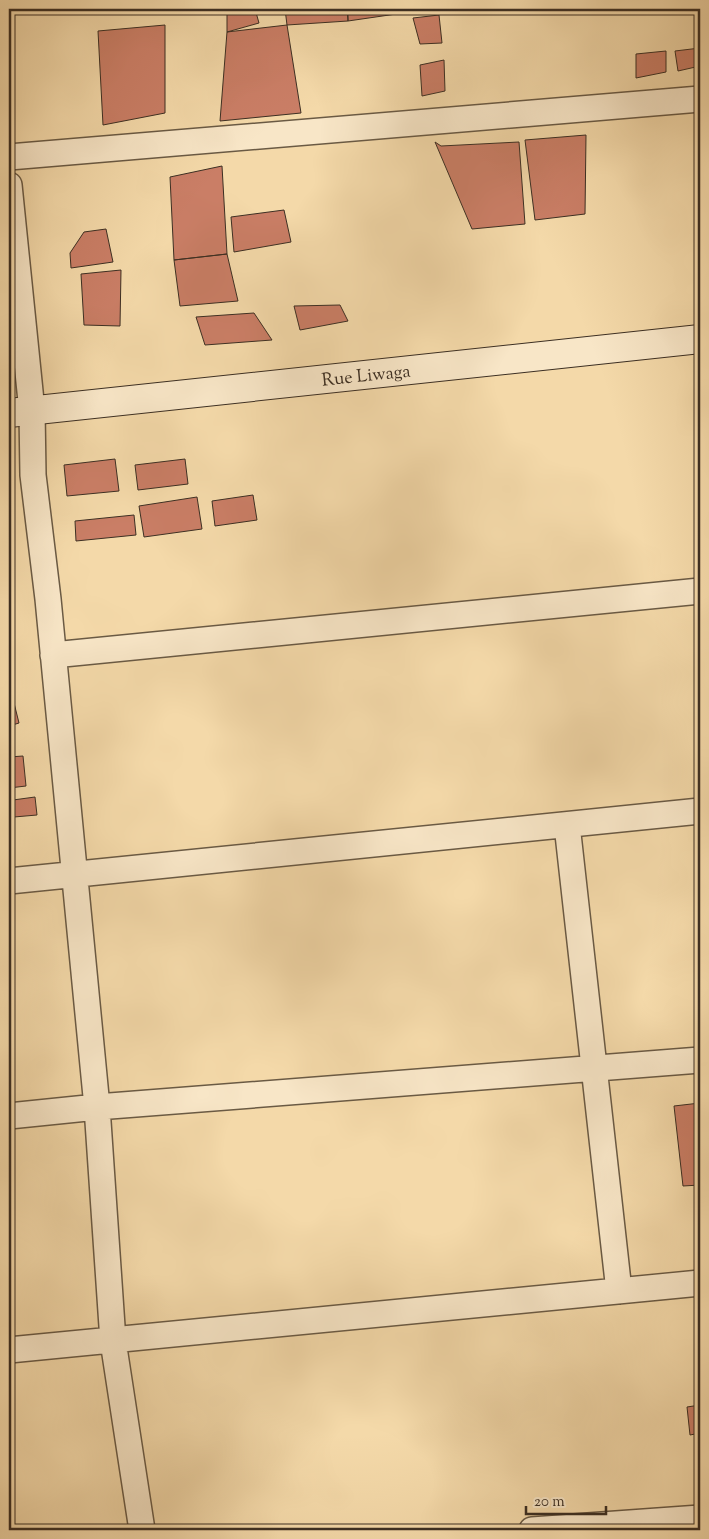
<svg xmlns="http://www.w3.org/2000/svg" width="709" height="1539" viewBox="0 0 709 1539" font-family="'Sorts Mill Goudy',serif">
	<rect width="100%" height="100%" fill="#f4d9a9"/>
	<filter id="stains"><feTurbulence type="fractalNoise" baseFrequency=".004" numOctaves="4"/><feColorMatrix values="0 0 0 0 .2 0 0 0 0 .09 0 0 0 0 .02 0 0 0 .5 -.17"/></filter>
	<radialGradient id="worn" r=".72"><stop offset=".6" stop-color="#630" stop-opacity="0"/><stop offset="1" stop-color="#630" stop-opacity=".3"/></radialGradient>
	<!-- building -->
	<path fill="#ca7e66" stroke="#3c2f23" d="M227,9H255L259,23L227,32Z
		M285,9H347L348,21L287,25Z
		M348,9H410V12L348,21Z
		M439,15L442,43L420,44L413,18Z
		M165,25V113L103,125L98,31Z
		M287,25L301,113L220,121L227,32Z
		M700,48V66L678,71L675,51Z
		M666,51V72L636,78V54Z
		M444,60L445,91L422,96L420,65Z
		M586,135L585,214L535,220L525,140Z
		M435,142L441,146L519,142L525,224L472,229Z
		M222,166L227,254L174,260L170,177Z
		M284,210L291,242L234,252L231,217Z
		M106,229L113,262L71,268L70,253L84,232Z
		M227,254L238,301L180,306L174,260Z
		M121,270L120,326L84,325L81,274Z
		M340,305L348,321L300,330L294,306Z
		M254,313L272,340L205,345L196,317Z
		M115,459L119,491L67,496L64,465Z
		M185,459L188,484L138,490L135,465Z
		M253,495L257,520L215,526L212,501Z
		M197,497L202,529L144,537L139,506Z
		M134,515L136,535L76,541L75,521Z
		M9,691H11L19,723L9,726Z
		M23,756L26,786L9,788V757Z
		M35,797L37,815L14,817L13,800Z
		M700,1103V1185L683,1186L674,1106Z
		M700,1405V1433L690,1435L687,1407Z"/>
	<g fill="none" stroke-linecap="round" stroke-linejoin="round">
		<!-- minor casing -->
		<g stroke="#6a5a44" stroke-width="28">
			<path id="minor" d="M9,157L700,99
				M9,185L32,411L33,475L48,599L97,1107L113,1341L142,1530
				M53,655L700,591
				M567,825L619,1291
				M9,881L700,811
				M9,1116L97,1107L700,1060
				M9,1350L700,1283
				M532,1530L700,1518"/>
		</g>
		<!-- secondary casing -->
		<g stroke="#3c2f23" stroke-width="30">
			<path id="secondary" d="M9,413L700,339"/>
		</g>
		<!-- minor -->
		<use href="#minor" stroke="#f8e6c7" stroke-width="25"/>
		<!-- secondary -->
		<use href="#secondary" stroke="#f8e6c7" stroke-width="28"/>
	</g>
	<g text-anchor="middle" stroke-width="4" stroke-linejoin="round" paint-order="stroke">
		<!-- street labels -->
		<g font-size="18" fill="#3c2f23" stroke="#f8e6c7">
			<text transform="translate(366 375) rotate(-6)" y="6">Rue Liwaga</text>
		</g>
	</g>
	<!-- margin -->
	<rect width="709" height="1539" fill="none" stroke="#f4d9a9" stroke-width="30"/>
	<rect x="10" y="10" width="689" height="1519" fill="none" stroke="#3c2f23" stroke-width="2.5"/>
	<rect x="15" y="15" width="679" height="1509" fill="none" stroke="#3c2f23"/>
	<!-- scale -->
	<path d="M526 1506v8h80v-8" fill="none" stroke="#3c2f23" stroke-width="2.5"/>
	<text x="534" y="1506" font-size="15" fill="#3c2f23" stroke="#f8e6c7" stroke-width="4" paint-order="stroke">20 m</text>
	<rect width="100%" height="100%" filter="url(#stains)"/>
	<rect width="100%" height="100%" fill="url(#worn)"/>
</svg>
